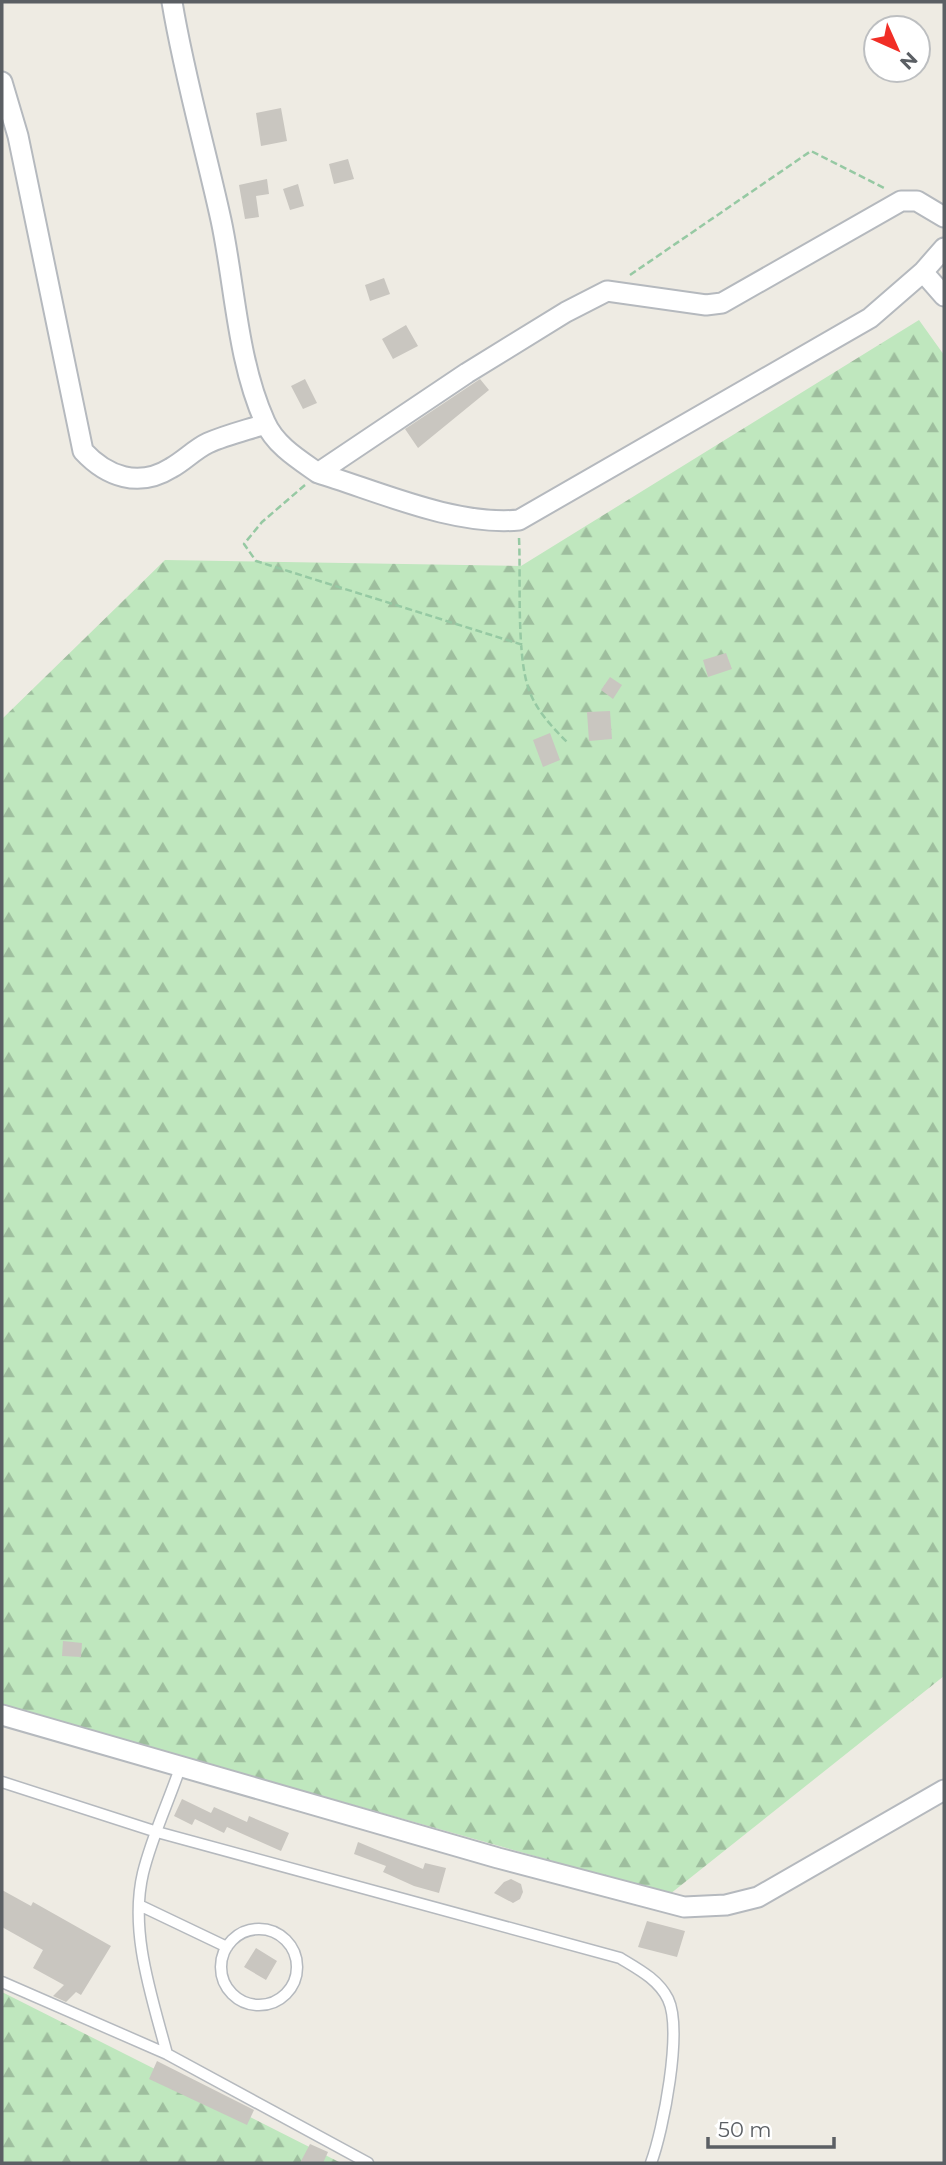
<svg xmlns="http://www.w3.org/2000/svg" width="946" height="2165" viewBox="0 0 946 2165" font-family="Montserrat,sans-serif">
	<defs>
		<pattern id="forest-firs" width="22" height="20" patternUnits="userSpaceOnUse" patternTransform="scale(1.75)"><rect width="22" height="20" fill="#bfe7be"/><path d="M5 1l3.5 6h-7zM16 11l3.5 6h-7z" fill="#9ebe9e"/></pattern>
	</defs>
	<rect width="100%" height="100%" fill="#eeebe3"/>
	<!-- forest -->
	<path fill="url(#forest-firs)" d="M919,320L944,355V1676L670,1894L2,1706V719L165,560L521,566Z
		M2,1992L341,2163H2Z"/>
	<!-- building -->
	<path fill="#c9c6c0" d="M281,108L287,141L261,146L256,113Z
		M348,159L354,179L334,184L329,164Z
		M267,179L269,194L256,196L259,217L245,219L239,185Z
		M298,184L304,206L290,210L283,189Z
		M384,278L390,294L370,301L365,285Z
		M406,325L418,346L393,359L382,339Z
		M305,379L317,403L303,409L291,386Z
		M480,379L489,390L418,448L405,429Z
		M726,653L732,669L708,677L703,660Z
		M610,677L622,685L613,699L601,690Z
		M610,711L612,739L589,741L587,712Z
		M550,733L560,760L543,767L533,740Z
		M63,1641L82,1643L81,1657L62,1656Z
		M182,1799L211,1813L214,1807L247,1822L249,1816L289,1833L281,1851L227,1827L224,1833L195,1819L192,1825L174,1816Z
		M358,1842L423,1869L425,1863L446,1868L439,1893L414,1886L383,1872L386,1866L354,1854Z
		M511,1879L521,1884L523,1892L520,1899L513,1903L494,1893L504,1882Z
		M2,1890L31,1906L33,1902L111,1946L81,1995L76,1992L66,2002L53,1996L64,1985L33,1968L43,1950L2,1927Z
		M647,1921L685,1931L677,1957L638,1947Z
		M256,1948L277,1961L266,1980L244,1967Z
		M157,2061L254,2110L247,2125L149,2079Z
		M310,2144L328,2152L323,2163H300Z"/>
	<g fill="none" stroke-linecap="round" stroke-linejoin="round">
		<!-- service casing -->
		<g stroke="#b5b9be" stroke-width="13">
			<path id="service" d="M2,1782L157,1832L620,1958C638,1969 658,1979 668,1999C683,2030 663,2131 651,2163
				M139,1905L227,1947
				M221 1967a38 38 0 1 1 76 0a38 38 0 1 1-76 0Z
				M2,1982L167,2054L368,2163
				M167,2054C152,1997 129,1932 143,1873C152,1836 169,1801 181,1765"/>
		</g>
		<!-- minor casing -->
		<g stroke="#b5b9be" stroke-width="23">
			<path id="minor" d="M172,2C184,75 205,147 221,220C235,285 237,360 265,422C275,445 298,459 318,473
				M2,82L18,136L83,451C107,477 139,488 171,468C184,461 195,449 208,443C226,435 247,430 265,424
				M944,248L923,272L944,296
				M923,272L870,318L519,520C455,526 380,492 318,473L467,373L566,312L607,291L706,305L722,303L901,201H917L944,217
				M2,1715L498,1858L684,1907L726,1905L758,1897L944,1790"/>
		</g>
		<!-- path -->
		<path stroke="#96c9a3" stroke-width="2.5" stroke-dasharray="7 3.5" stroke-linecap="butt" d="M630,275L811,151L884,188
			M305,485L262,522L244,544L256,561L523,645
			M519,538C521,577 516,655 529,690C536,710 552,727 567,742"/>
		<!-- service -->
		<use href="#service" stroke="#fff" stroke-width="10"/>
		<!-- minor -->
		<use href="#minor" stroke="#fff" stroke-width="19"/>
	</g>
	<!-- border -->
	<rect width="946" height="2165" fill="none" stroke="#5b5f64" stroke-width="7"/>
	<!-- north arrow -->
	<g transform="translate(897 49) rotate(135)"><circle r="33" fill="#ffffff" stroke="#bdbfc1" stroke-width="2"/>
	<path d="M0-5L12 26L0 18L-12 26Z" fill="#f12e26"/>
	<text y="-10" font-size="19" font-weight="bold" text-anchor="middle" fill="#5b5f64">N</text>
	</g>
	<!-- scale -->
	<path d="M708 2137v10h126v-10" fill="none" stroke="#5b5f64" stroke-width="3.5"/>
	<text x="718" y="2137" font-size="21" fill="#5b5f64" stroke="#ffffff" stroke-width="5" paint-order="stroke">50 m</text>
</svg>
